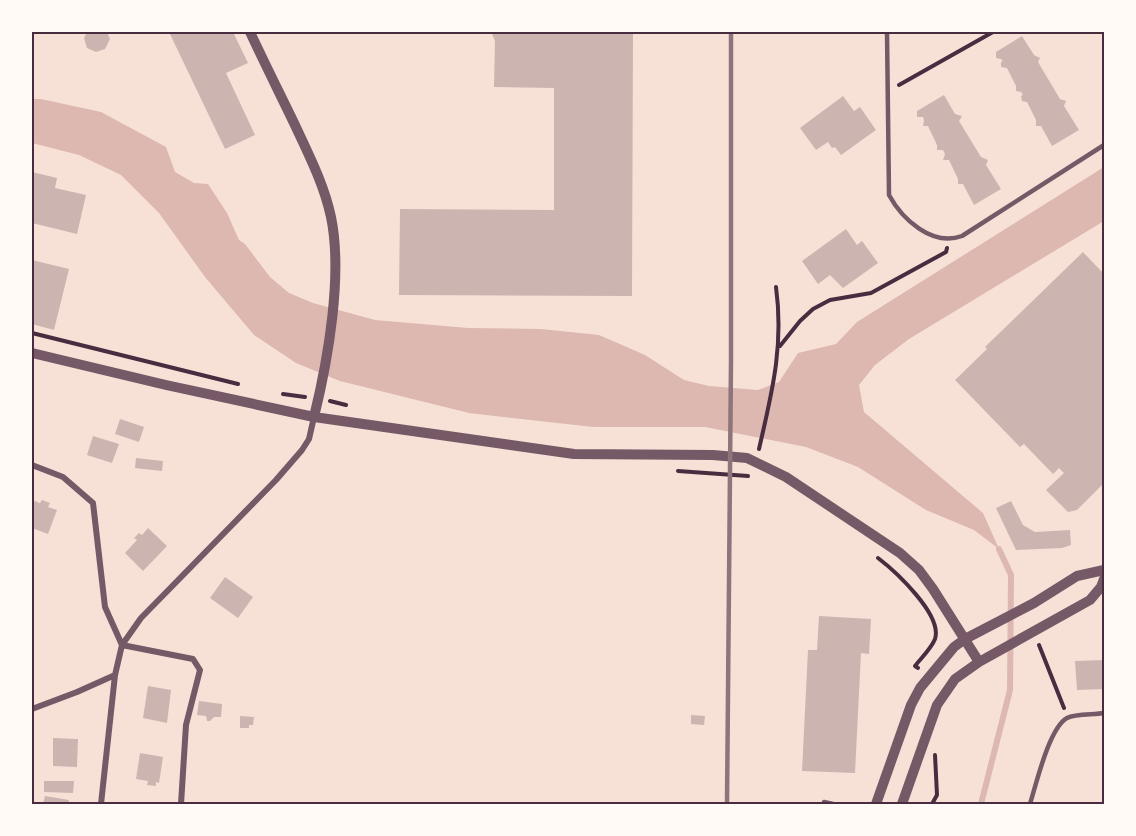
<svg xmlns="http://www.w3.org/2000/svg" width="1136" height="836" viewBox="0 0 1136 836" font-family="Inter,sans-serif">
	<rect width="100%" height="100%" fill="#f7e1d7"/>
	<!-- water -->
	<path fill="#dcb8b0" d="M32,99H41L101,112L166,147L175,172L194,183L208,184L227,213L239,240L245,244L270,277L289,293L313,303L375,320L468,328L541,329L599,335L645,355L684,380L709,386L758,390L779,382L798,353L836,344L857,322L1104,167V221L909,339L875,365L859,385L864,412L983,513L999,549L974,530L926,510L858,467L806,447L705,427H593L469,413L340,381L296,363L254,335L205,277L159,213L121,175L79,155L32,143Z"/>
	<g fill="none" stroke-linecap="round" stroke-linejoin="round">
		<!-- stream -->
		<path stroke="#dcb8b0" stroke-width="6" d="M981,804L1010,690L1011,575L999,549"/>
	</g>
	<!-- building -->
	<path fill="#ccb4b1" d="M87,32H107L110,39L105,49L96,52L87,48L84,38Z
		M169,32H233L248,63L226,73L255,135L225,149Z
		M491,32H633L632,296L399,295L400,209L554,210V88L494,87L495,41Z
		M1022,36L1034,55L1040,58L1038,62L1060,99L1066,101L1064,106L1079,130L1052,146L1041,126H1036V120L1027,102L1022,101L1021,96L1023,95L1021,92L1016,91V86L1007,68L1001,67V62L1003,61L1001,59L996,58V52Z
		M944,95L955,114L962,116L959,121L981,157L988,160L986,165L1001,189L974,205L963,184H958V179L949,160H943L945,154L943,150H937V145L928,126H923L924,120L923,117H917V111Z
		M843,96L854,111L860,107L876,130L841,155L835,147L832,148L828,142L816,150L800,128Z
		M32,172L57,178L55,188L86,195L77,234L32,223Z
		M846,229L857,245L862,241L878,263L843,288L830,275L818,284L802,261Z
		M1083,252L1104,274V483L1077,510L1068,512L1046,490L1064,473L1059,468L1053,474L1024,444L1020,447L955,380L987,349L985,347Z
		M32,260L69,269L54,330L32,324Z
		M120,419L144,427L139,442L115,434Z
		M93,436L119,444L112,463L87,455Z
		M136,458L163,461L162,471L135,468Z
		M32,500L40,503L42,500L50,503L48,507L57,510L48,534L32,528Z
		M1011,501L1023,525L1035,532L1070,530L1071,545L1062,548L1016,550L996,508Z
		M148,528L167,546L143,571L125,553L137,540L134,538L139,533L142,535Z
		M225,577L253,597L238,618L210,598Z
		M819,616L871,619L869,654L861,653L855,773L802,771L808,650H817Z
		M1104,660V689L1077,690L1075,661Z
		M148,686L171,690L167,723L143,718Z
		M199,701L222,704L221,717H214L210,721H207L206,716L197,715Z
		M691,715L705,716L704,725L691,724Z
		M240,716L254,717L253,725H249V728H240Z
		M53,738L78,739L77,767L53,766Z
		M140,753L163,757L159,783L156,782V786L147,785L148,781L136,779Z
		M44,781H74L73,793L44,792Z
		M45,796L69,800L68,804H43Z"/>
	<g fill="none" stroke-linecap="round" stroke-linejoin="round">
		<!-- path -->
		<path stroke="#4a2c40" stroke-width="4" d="M899,85L993,32
			M32,333L238,384
			M780,346L800,321L813,309L830,300L871,293L946,252L947,248
			M283,394L305,397
			M330,401L346,405
			M759,449C772,392 784,346 776,287
			M678,471L748,476
			M878,558C895,571 943,615 935,639C931,649 921,658 915,666L918,668
			M1039,645L1064,708
			M932,804L937,795L935,755"/>
		<!-- service -->
		<path stroke="#755966" stroke-width="4.5" d="M887,32L889,195C902,219 932,247 962,236L1104,145
			M824,802L833,804
			M1030,804C1036,785 1049,728 1067,718C1076,713 1094,715 1104,713"/>
		<!-- minor -->
		<path stroke="#755966" stroke-width="6" d="M32,465L63,477L93,503L105,607L122,645L193,659L200,670L186,725L181,804
			M32,709L77,692L115,675
			M101,804L115,675L122,645L141,618L276,480L302,450L309,439L314,417"/>
		<!-- tertiary -->
		<path stroke="#755966" stroke-width="10" d="M250,32C264,62 279,92 294,123C308,153 324,184 331,217C343,275 328,360 314,417
			M32,353L166,385L314,417L574,454L713,455L747,458L786,477L900,553L919,570L933,589L979,662
			M876,804L911,705L920,688L954,647L965,639L1034,603L1077,576L1104,570
			M902,804L937,705L955,679L979,662L1090,600L1101,587L1104,579"/>
		<!-- rail -->
		<path stroke="#8f747c" stroke-width="4.5" d="M727,804L731,361V32"/>
	</g>
	<!-- border -->
	<rect width="1136" height="836" fill="none" stroke="#fffaf5" stroke-width="66"/>
	<rect x="33" y="33" width="1070" height="770" fill="none" stroke="#4a2c40" stroke-width="2"/>
</svg>
